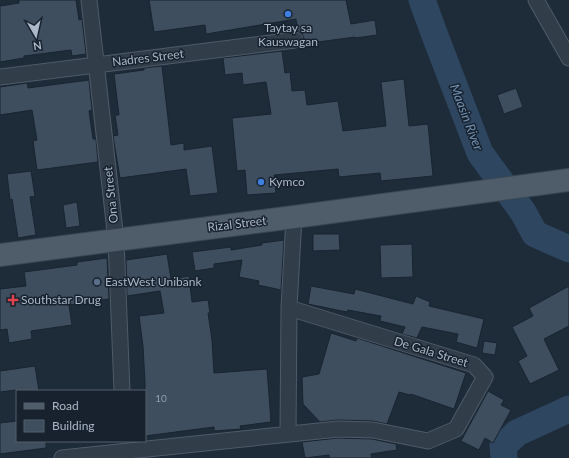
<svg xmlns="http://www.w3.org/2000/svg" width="569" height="458" viewBox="0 0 569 458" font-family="Lato,sans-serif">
	<rect width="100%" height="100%" fill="#1e2b39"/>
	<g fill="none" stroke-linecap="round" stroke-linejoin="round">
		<!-- river -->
		<path stroke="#2e4660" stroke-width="27" d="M422,0L434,33L480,153L523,212L535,234L569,249
			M504,458L503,446L517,433L569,409"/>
	</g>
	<!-- building -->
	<path fill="#3e4e5f" stroke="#192430" d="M19,0H76L79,20L82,19L86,54L72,56L71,50L24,56V58L0,62V6L19,3Z
		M149,0H346L351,24L375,20L377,35L355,38V37L303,44L304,38L302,34L298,32L296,19L206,34L205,25L154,32Z
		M282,51L285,73L290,72L292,91L305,90L307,105L338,101L343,131L386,126L381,82L404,79L409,126L428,124L433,176L381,181L380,173L339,177L338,169L274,175L276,193L247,195L245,170L237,171L232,118L271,114L266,82L243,85L242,73L225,75L223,58Z
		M162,66L171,145L184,143V150L212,146L218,193L190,196L186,169L120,178L113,136L118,135L115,115H119L114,74L144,70V68Z
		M89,80L92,110L89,111L93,139H96L98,162L37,170L33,141L37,140L32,110L0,115V87L27,83L28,88Z
		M516,88L523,107L504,114L497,95Z
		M31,171L35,196L30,197L36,235L18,238L12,199L10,200L7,174Z
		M77,202L80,226L66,228L63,205Z
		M313,234H339L340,250L313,251Z
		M284,240L281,290L258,285L259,281L239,277L242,260L214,264V268L195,271L192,252L231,247V250L262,245V243Z
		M412,244L413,277L381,278L380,245Z
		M167,254L171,279L189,276L192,302L208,300L210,313H208L212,340L214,373L267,369L271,422L240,426L241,429L214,431V427L145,436V383L143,346L139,316L164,313L160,291L127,296L126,260Z
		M107,258L109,299L69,305L72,325L31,331L32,339L9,343L7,329L0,330V289L26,286L24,272L77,265V262Z
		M311,286L354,294L355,289L413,304L416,296L430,302L429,306L484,319L477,348L456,342L458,334L422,327L417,338L402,334L405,327L380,321L381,316L348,310L347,312L308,304Z
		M569,286V326L544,339L559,370L530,384L518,361L527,356L512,327L533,316L529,308Z
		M331,333L356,341L357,338L466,373L454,409L411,394L410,395L399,392L387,424L373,421L338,420L320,422L303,404L302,377L319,374Z
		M484,341L497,343L495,355L482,353Z
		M35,366L39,391H16V390L0,392V371Z
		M488,391L504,400L501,405L511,410L493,443L485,438L479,450L461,441Z
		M17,421V441H46V448L0,454V423Z
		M338,438L372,439L396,444L397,450L371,454L372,458H329V455L305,458L302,442Z"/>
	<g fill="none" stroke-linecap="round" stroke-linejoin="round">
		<!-- minor casing -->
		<g stroke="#4f5b68" stroke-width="17">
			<path id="minor" d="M89,0L116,240L122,391
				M536,0L569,58
				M0,77L295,40
				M288,434L289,308L294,217
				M62,458L338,429L373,430L428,441L456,429L485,377L474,365L289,308"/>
		</g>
		<!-- primary casing -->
		<g stroke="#3b4653" stroke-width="24">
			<path id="primary" d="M0,255L294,217L569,180"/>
		</g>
		<!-- minor -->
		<use href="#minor" stroke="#323d4a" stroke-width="15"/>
		<!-- primary -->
		<use href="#primary" stroke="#4f5c6a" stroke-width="22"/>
	</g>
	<!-- markers -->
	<g fill="#3f7fe0" stroke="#17222e" stroke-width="1.5">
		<circle cx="288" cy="14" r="4"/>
		<circle cx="261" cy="182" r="4"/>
	</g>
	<circle fill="#5c6f8a" stroke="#17222e" stroke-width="1.5" cx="97" cy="282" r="4"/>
	<path fill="#e0444e" stroke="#17222e" stroke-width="1.5" d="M11 294h4v4h4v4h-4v4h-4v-4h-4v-4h4z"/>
	<g text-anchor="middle" stroke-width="3" stroke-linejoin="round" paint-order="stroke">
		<!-- number labels -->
		<g font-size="10" fill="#909ead">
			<text x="161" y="402">10</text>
		</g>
		<!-- poi labels -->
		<g font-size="12" fill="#acb8c7" stroke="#17222e" text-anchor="start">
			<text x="288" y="32" text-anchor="middle">Taytay sa<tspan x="288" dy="14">Kauswagan</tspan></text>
			<text x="269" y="186">Kymco</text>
			<text x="105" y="286">EastWest Unibank</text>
			<text x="21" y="304">Southstar Drug</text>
		</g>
		<!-- street labels -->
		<g font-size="12" fill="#acb8c7" stroke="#17222e">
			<text transform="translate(148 58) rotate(-7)" y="4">Nadres Street</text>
			<text transform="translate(111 195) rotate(-96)" y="4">Ona Street</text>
			<text transform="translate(237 224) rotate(-7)" y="4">Rizal Street</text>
			<text transform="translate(431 352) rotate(17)" y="4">De Gala Street</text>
		</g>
		<!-- water labels -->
		<g font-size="13" font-style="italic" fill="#7190b2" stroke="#17222e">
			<text transform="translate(467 117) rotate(69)" y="5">Maasin River</text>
		</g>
	</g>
	<!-- legend -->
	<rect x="16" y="390" width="130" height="52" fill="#17222e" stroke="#535e6b"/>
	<rect x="24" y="403" width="20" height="6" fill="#4f5c6a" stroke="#535e6b"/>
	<text x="52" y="410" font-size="12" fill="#acb8c7">Road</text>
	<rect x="24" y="420" width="20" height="12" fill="#3e4e5f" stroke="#535e6b"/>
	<text x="52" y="430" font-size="12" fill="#acb8c7">Building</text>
	<!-- north arrow -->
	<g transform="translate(36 36) rotate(171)" stroke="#17222e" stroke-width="3" paint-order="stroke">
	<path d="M0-3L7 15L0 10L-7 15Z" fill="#acb8c7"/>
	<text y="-6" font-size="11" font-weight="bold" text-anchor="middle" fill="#acb8c7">N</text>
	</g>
</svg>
